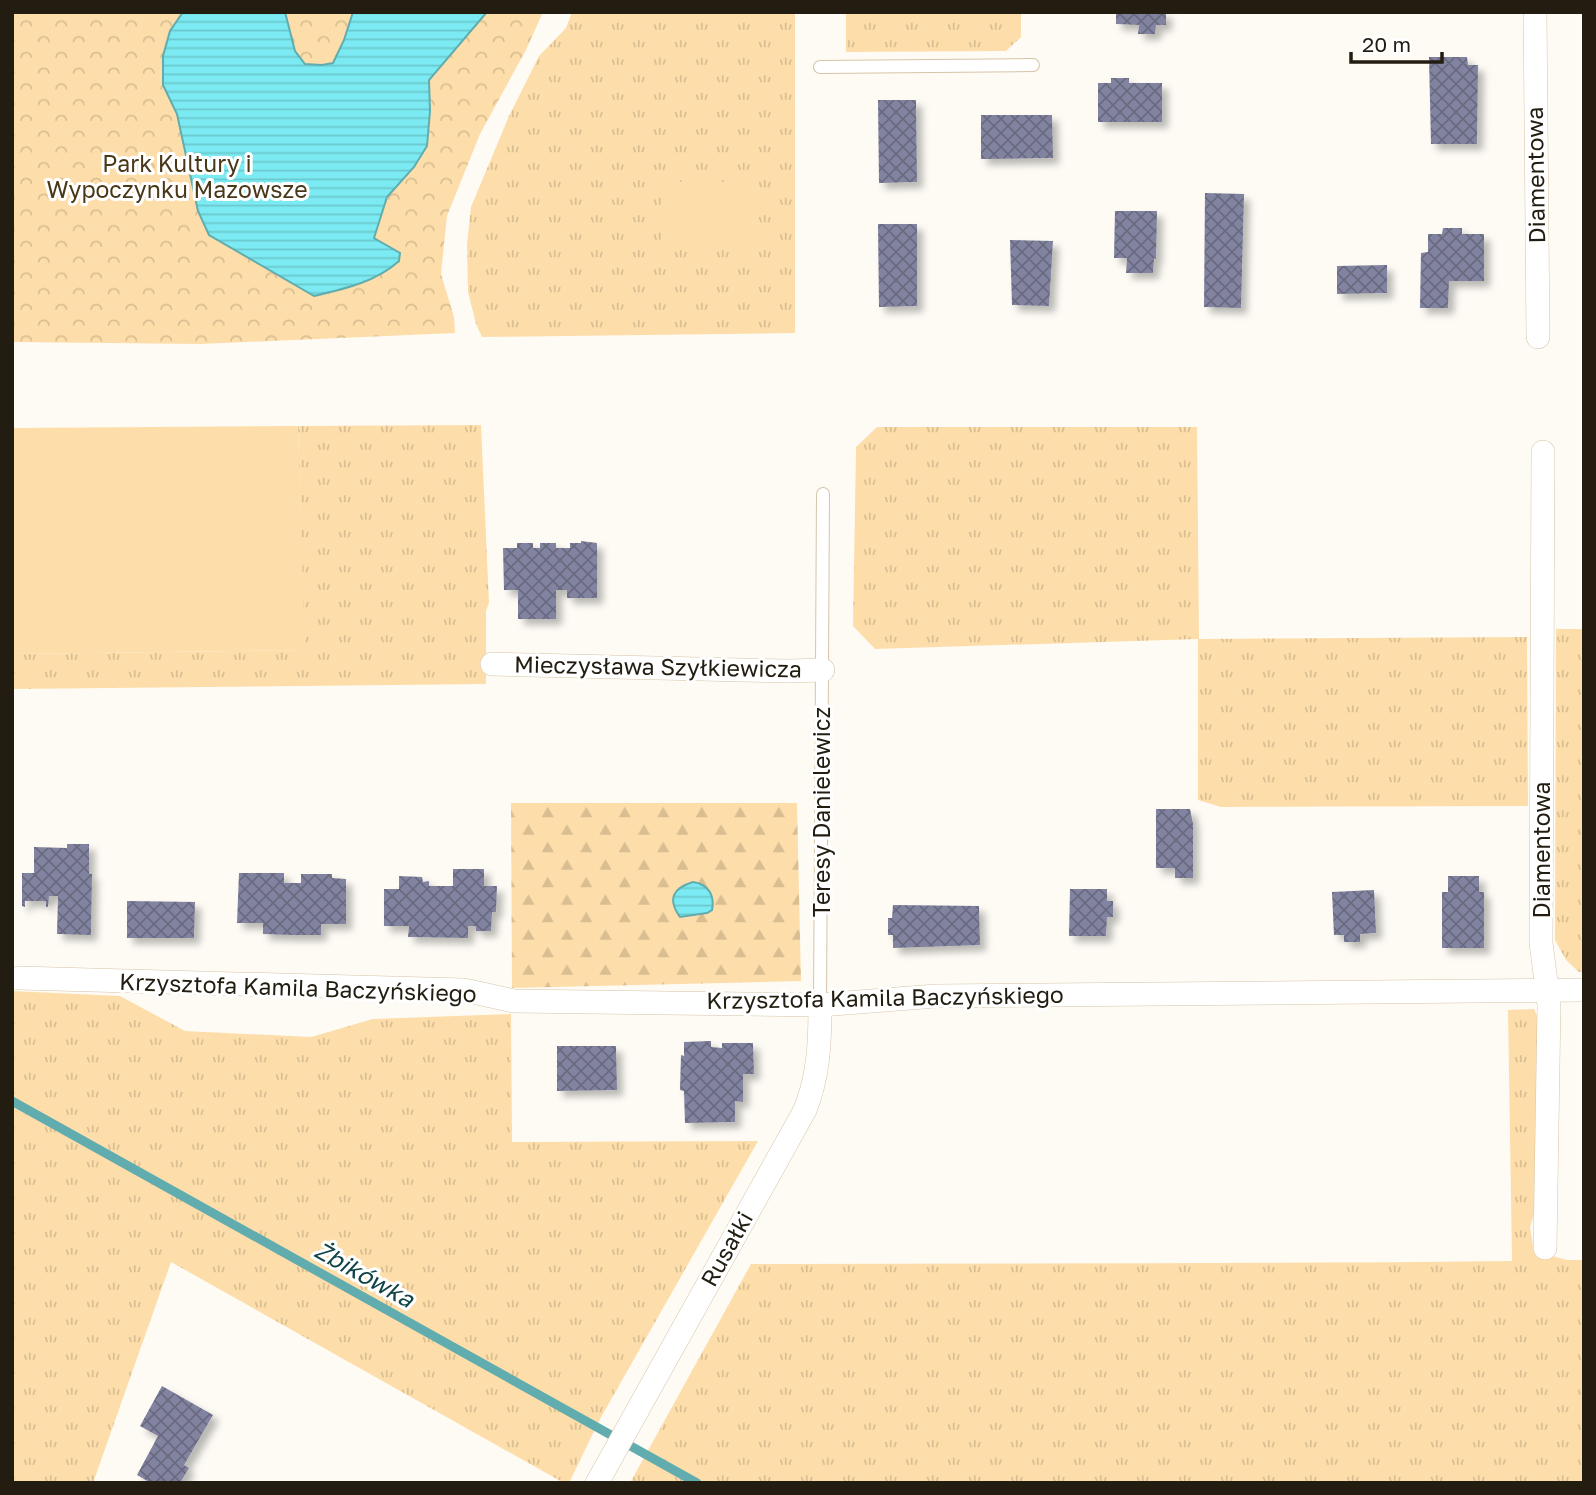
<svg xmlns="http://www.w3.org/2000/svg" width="1596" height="1495" viewBox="0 0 1596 1495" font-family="'Golos Text',sans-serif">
	<defs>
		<pattern id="grass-tufts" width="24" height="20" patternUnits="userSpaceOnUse" patternTransform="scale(1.75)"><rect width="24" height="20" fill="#fddeaa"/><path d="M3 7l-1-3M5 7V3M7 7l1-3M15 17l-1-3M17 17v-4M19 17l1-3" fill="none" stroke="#d9be91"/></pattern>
		<pattern id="forest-firs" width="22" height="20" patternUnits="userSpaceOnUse" patternTransform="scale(1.75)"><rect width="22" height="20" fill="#fddeaa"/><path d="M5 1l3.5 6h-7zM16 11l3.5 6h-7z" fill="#d9be91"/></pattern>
		<pattern id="park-crowns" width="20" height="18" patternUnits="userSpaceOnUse" patternTransform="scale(1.75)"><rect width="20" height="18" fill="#fddeaa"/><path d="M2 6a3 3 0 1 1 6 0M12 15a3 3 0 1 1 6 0" fill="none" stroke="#d9be91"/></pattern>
		<pattern id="water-rules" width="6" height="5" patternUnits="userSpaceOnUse" patternTransform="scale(1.75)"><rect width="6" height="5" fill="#7ceaf2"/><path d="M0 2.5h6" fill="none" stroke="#6bc8ce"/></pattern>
		<pattern id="building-cross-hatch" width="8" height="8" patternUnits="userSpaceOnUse" patternTransform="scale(1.75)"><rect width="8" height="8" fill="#8183a0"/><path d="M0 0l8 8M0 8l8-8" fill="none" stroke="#696b81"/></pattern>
		<filter id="shadow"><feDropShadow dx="6" dy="6" stdDeviation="3.5" flood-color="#0004"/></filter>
	</defs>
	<rect width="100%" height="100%" fill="#fefbf5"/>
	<!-- grass -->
	<path fill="url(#grass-tufts)" d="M572,12H795V333L482,337L476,324L468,292L467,244L471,207L509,116L539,56L566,28Z
		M846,12H1021V37L1006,51L846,52Z
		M481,425L489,603L486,611V684L12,689V654L304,650L298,426Z
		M877,427H1197L1199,639L1527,637L1528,806L1221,807L1198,800V639L875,649L853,626L856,447Z
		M1556,629H1584V972H1579L1566,960L1555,940Z
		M12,991L120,996L185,1031L311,1037L373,1019L511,1014L512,1142L758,1141L600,1419L569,1483H564L171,1262L93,1483H12Z
		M1534,1009L1539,1020L1537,1203L1530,1228L1534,1251L1567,1260H1584V1483H630L751,1264C1005,1263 1259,1264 1512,1261L1508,1010Z"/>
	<!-- forest -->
	<path fill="url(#forest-firs)" d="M511,803H797L801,981L512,988Z"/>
	<!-- park -->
	<path fill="url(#park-crowns)" d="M12,12H543L526,50L480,134L447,216L441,274L454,317L455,333L200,344L12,342Z"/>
	<!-- garden -->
	<path fill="#fddeaa" d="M662,182H757V241H662Z
		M298,426L305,650L12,654V428Z"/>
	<!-- water -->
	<path fill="url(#water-rules)" stroke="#61acae" stroke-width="2" d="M183,12H285L295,51L305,64L322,65L333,63L344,40L353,12H487L429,80L430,111L427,146L414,167L387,197L374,238L400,253L399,261C376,282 344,289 314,296L209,235L198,211L177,114L163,85V56L170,31Z
		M693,882C708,884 715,895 712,910L707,913L680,917C667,899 673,888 693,882Z"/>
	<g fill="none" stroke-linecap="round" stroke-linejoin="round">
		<!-- stream -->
		<path stroke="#61acae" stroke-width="9" d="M12,1101L697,1483"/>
	</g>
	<!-- building -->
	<path fill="url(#building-cross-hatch)" filter="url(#shadow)" d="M1116,12H1166V25H1156L1155,34H1138L1139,25L1116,24Z
		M1429,57H1467L1468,65H1478L1477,144H1431Z
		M1111,78H1129V83H1162V122H1098V83H1111Z
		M878,100H916L917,182L879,183Z
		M981,115H1052L1053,158L981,159Z
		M1205,193L1244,194L1241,308L1204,307Z
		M1115,211H1157L1156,259L1154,258L1153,273H1126L1127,258H1114Z
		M878,224H917V306L879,307Z
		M1443,228H1462V234H1484V281H1449L1448,308H1420L1421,253L1428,252V234H1442Z
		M1010,240L1053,241L1049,306L1012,305Z
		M1387,265V293L1337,294V266Z
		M581,541L597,543V598H567V590H556V619H518V590H504L503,548H517V543H533V548H540V543H556V548H570V543H581Z
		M1156,809H1190L1193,824V878H1175V868H1156Z
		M67,844H89V874H92L91,935L57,934L58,896H49L48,907H46V901H25V907L22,906V873H34V847L67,848Z
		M453,869H484V886H497L496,912H492L491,931H476V926H468V938L408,937L409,926H384V889H399V876L422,877L423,882L429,881V886H453Z
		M239,873H284V883H301V874H332V878L346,879V924H321V935H292L263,934V923H237Z
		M1448,876H1479V892H1484V948H1442V892H1448Z
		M1070,889H1107V901H1113V917H1107L1106,936H1069Z
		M1374,890L1376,933L1360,934V942H1344V935H1334L1332,892Z
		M127,901L195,902L194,938H127Z
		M893,905L979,906L980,945L893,948V935H888V918H892Z
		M711,1041V1047L722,1048V1043H753L754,1074H743V1102L735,1101V1122L685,1123L684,1091L680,1090L681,1055L684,1056V1042Z
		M557,1046H616L617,1090L557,1091Z
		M162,1386L213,1415L184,1465L189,1468L180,1483H151L137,1475L158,1436L140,1426Z"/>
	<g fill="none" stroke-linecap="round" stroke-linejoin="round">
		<!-- service casing -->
		<g stroke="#d6c4a7" stroke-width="14">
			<path id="service" d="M820,67L1033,65
				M820,1005L823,494"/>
		</g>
		<!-- minor casing -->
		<g stroke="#d6c4a7" stroke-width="24">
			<path id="minor" d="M1535,12L1538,337
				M1543,452L1541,943L1549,1005L1545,1248
				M492,664L788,671L823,670
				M19,978L464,990L514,1001L820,1005L936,996L1584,990
				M597,1483L805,1110C819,1075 820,1041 820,1005"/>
		</g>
		<!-- service -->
		<use href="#service" stroke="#fff" stroke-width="12"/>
		<!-- minor -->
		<use href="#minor" stroke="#fff" stroke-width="23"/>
	</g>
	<g text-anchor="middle" stroke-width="6" stroke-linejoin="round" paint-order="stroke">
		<!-- park labels -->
		<g font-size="23" fill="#493818" stroke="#fff">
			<text x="177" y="172">Park Kultury i<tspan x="177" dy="26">Wypoczynku Mazowsze</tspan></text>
		</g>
		<!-- street labels -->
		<g font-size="23" fill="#231d11" stroke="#fff">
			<text transform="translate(1536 175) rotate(-91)" y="8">Diamentowa</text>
			<text transform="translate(658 667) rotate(1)" y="8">Mieczysława Szyłkiewicza</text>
			<text transform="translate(822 812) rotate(-90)" y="8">Teresy Danielewicz</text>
			<text transform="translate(1542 850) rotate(-90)" y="8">Diamentowa</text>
			<text transform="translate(298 988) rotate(2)" y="8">Krzysztofa Kamila Baczyńskiego</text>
			<text transform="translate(885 998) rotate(-1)" y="8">Krzysztofa Kamila Baczyńskiego</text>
			<text transform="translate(727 1249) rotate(-61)" y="8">Rusałki</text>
		</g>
		<!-- water labels -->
		<g font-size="24" font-style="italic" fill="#114448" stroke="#fff">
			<text transform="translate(364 1275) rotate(29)" y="8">Żbikówka</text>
		</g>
	</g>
	<!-- border -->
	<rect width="1596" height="1495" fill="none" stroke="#231d11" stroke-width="28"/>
	<!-- scale -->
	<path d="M1351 52v10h91v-10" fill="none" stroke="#231d11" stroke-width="3.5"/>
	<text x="1362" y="52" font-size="21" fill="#231d11" stroke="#ffffff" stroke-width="5" paint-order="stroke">20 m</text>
</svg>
